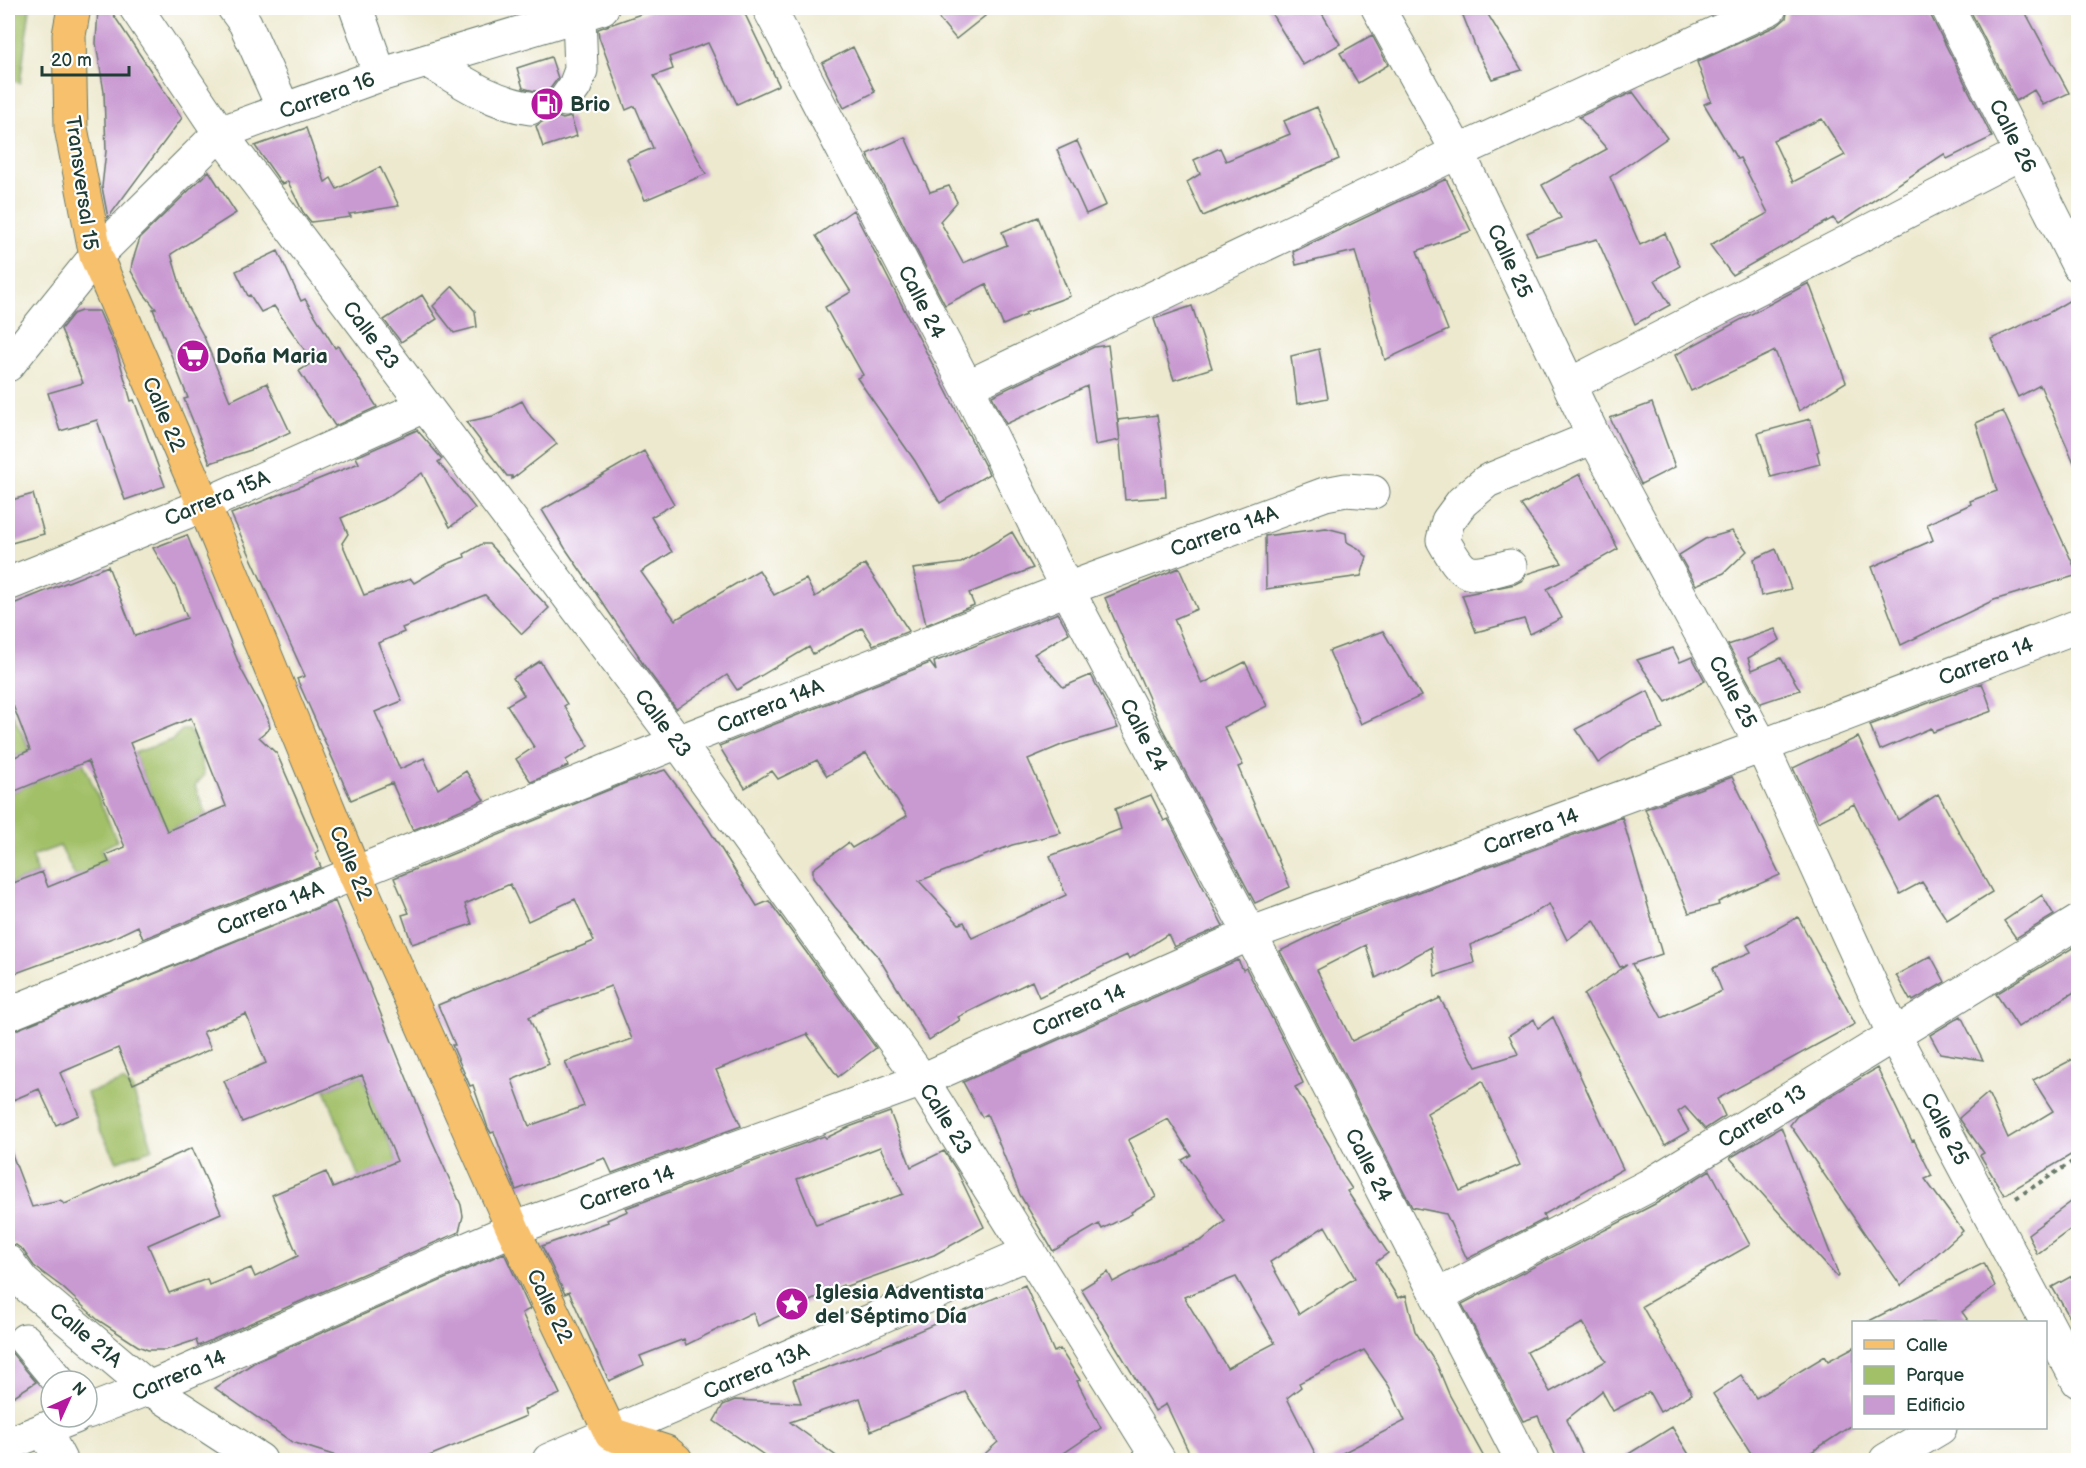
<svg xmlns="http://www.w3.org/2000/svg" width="2086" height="1468" viewBox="0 0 2086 1468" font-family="'Balsamiq Sans',sans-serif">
	<rect width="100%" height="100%" fill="#fff"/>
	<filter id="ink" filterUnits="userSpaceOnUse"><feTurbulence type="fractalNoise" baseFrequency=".0167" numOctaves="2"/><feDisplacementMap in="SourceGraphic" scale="12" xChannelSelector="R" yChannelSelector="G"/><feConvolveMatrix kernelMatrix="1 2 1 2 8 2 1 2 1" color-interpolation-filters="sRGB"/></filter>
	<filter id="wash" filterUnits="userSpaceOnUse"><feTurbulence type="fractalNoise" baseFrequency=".008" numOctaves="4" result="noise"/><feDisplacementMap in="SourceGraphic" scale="24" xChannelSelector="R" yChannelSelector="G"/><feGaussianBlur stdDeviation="1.35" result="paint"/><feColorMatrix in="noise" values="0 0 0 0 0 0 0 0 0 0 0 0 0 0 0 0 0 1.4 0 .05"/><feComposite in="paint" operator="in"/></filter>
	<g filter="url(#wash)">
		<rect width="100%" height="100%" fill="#ede9cf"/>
		<!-- green -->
		<path fill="#a2c068" stroke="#607e4e" stroke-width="1.5" d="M8,8H30L20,83L8,79Z
			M8,705L30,750L8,760Z
			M182,730H189L199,750L204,775L195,786L206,815L167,831L134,753L172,740Z
			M83,762L117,841L100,850L109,864L75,876L60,846L32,856L37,874L8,885V794Z
			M362,1075L397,1162L359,1178L325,1090Z
			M123,1081L132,1088L153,1149L117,1161L100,1130L87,1093Z"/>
		<g id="blocks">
			<!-- building -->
			<path fill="#c99ad2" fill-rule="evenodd" d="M98,8H109L182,118L108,218L102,187L106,151L104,92L96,43Z
				M658,8H742L779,85L737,104L708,43L669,57L673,69L654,76L706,174L645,200L627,159L653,148L635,106L626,110L599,37L598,29Z
				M930,8H995L956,39Z
				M1268,8H1319L1340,44L1303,65Z
				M1460,8H1484L1522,70L1492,79L1477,51Z
				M1788,8H1929L1931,16L1992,137L1947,159L1944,154L1838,224L1833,218L1732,275L1710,245L1768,213L1740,158L1737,159L1704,104L1711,101L1697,62L1778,25L1786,18ZM1822,119L1845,155L1793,182L1773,140Z
				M1969,8H2023L2069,93L2043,105L2034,90L2016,101Z
				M1372,35L1388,65L1358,83L1340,53Z
				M853,47L875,92L844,108L822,63Z
				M551,57L558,78L549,90L547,100L542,93L523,88L517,68Z
				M1633,92L1667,138L1610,177L1640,245L1665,233L1680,266L1655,280L1670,305L1635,324L1597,239L1537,256L1527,233L1561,218L1542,185L1607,149L1579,117Z
				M1317,107L1339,159L1203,216L1187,182L1200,174L1194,160L1220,148L1226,161L1290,134L1284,121Z
				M548,108L555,116L563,119L571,117L577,136L543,147L536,126L545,120Z
				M306,128L325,182L331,178L337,189L380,167L399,206L349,214L351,217L311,222L303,212L288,182L282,184L255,146Z
				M905,137L930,192L949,186L957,202L940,221L963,263L1007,245L1002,232L1038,217L1070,296L1025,313L1026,315L1003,325L986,284L945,305L867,154Z
				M1077,141L1106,205L1086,214L1057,150Z
				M209,171L236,213L171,254L186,304L204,337L230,401L267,383L290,432L254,449L210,463L184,399L188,398L153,309H156L144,294L131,271L132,263L140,238Z
				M1446,179L1471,231L1417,251L1448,330L1385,360L1355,251L1296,265L1293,252Z
				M853,210L989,474L940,503L915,461L857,378L863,375L825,307L851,292L816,236Z
				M278,251L301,301L305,299L335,348L338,346L377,407L335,426L299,371L313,362L274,306L261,312L250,295L248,296L236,271Z
				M1809,283L1846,382L1799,411L1775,351L1691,391L1675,355Z
				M453,286L475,311L477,327L454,333L433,306Z
				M422,295L437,319L401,342L384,320Z
				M2070,300L2079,315V474L2040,385L2018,397L1991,339L2050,312Z
				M1192,306L1212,368L1174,380L1154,319Z
				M81,311H99L117,352L131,401L134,400L165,486L125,500L97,420L60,431L48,393L83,383L61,329L73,314Z
				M1108,345L1120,440L1095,445L1087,386L1006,424L992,396L1094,347Z
				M1319,349L1328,398L1297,404L1291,356Z
				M522,401L531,417L557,444L512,479V476H507L466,422L493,416Z
				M1652,403L1675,467L1641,484L1610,418Z
				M2003,411L2078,575L1994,600L1901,645L1872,567L1933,540L1927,524L1971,504L1970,501L1997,491L1976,423Z
				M1157,415L1163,454L1166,497L1125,500L1118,420Z
				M1810,419L1819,451L1817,452L1820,464L1771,477L1758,433Z
				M417,430L442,459L438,462L475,508L450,527L422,473L386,498L341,518L348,534L342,543L364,595L411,579L414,583L447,564L465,557L464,554L482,544H489L549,608L522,634L485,595L402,628L404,632L378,643L402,701L375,712L400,769L424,758L438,789L466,771L484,800L413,830L392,783L351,800L297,679L305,676L231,514L359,463L356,457Z
				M644,451L674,504L651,517L672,552L641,572L675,620L759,570L774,595L806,579L815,597L865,564L909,631L873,645L862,628L813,654L809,647L737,690L727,675L676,709L643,664L638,656H639L565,548L542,510Z
				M1580,474L1618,549L1547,589L1562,618L1530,634L1524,619L1476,632L1462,595L1515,584L1523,580L1526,574L1562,563L1521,505Z
				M33,494L44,534L8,544V501Z
				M1326,528L1346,533L1347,542L1358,548L1367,557L1361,576L1266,589L1265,536Z
				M1732,531L1747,551L1724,573L1696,585L1679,555L1705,539Z
				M1012,532L1033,568L969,593L974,605L926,625L913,569L961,563Z
				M187,535L241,669L268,719L270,728L259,737L277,754L319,851L315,853L321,867L143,939L138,926L115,937L8,976V885L42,872L48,887L109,862L106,855L125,847L88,761L8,794V760L30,750L8,692V606L108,566L135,636L187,618L176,588L153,548ZM191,718L226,806L167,831L130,743Z
				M1776,549L1791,589L1761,596L1754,559Z
				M1179,568L1197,609L1174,619L1202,684L1245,662L1267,706L1224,727L1243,765L1238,767L1290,887L1255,903L1161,726L1105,598Z
				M1058,613L1069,633L1034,654L1063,687L1091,675L1118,728L1064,744L1028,759L1061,833L1012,845L919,881L959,924L964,922L972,938L1066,895L1050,856L1121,829L1115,809L1151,795L1164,821L1168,819L1223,926L1174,947L1168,934L1129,959L1127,955L1039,997L1032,981L958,1017L960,1020L929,1040L877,955L835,907L813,878V869L848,843L852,848L907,816L866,753L827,776L817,760L778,779L772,771L745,788L719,746L930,663L936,671L934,662Z
				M1775,629L1780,640L1748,658L1752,670L1781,658L1800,690L1761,703V705L1728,645Z
				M1383,631L1421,696L1361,724L1329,651Z
				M1673,648L1680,662L1692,657L1705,681L1666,702L1637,660Z
				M540,661L567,704L564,706L589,746L566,760L568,766L531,782L516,759L534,747L507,705L524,695L513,678Z
				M1982,683L1992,711L1933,732L1931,728L1880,750L1870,725Z
				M1648,691L1663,729L1631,741L1598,763L1576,729Z
				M1858,737L1898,820L1938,794L1992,892L1947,920L1922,882L1900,894L1854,804L1818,822L1793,768Z
				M665,770L708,828L757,906L769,901L876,1048L838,1077L807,1034L716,1070L741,1126L612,1173L605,1158L516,1190L494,1132L491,1133L488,1128L473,1085L470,1086L452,1045H455L438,1005L594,941L575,899L528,921L510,884L465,904L472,924L412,944L402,915L409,913L394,878L628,782ZM611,986L632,1039L565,1062L584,1106L529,1126L512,1080L549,1064L529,1017L544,1011L543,1010Z
				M1732,777L1780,875L1718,902L1719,905L1689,913L1645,809Z
				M1622,817L1662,954L1632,964L1662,1018L1722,991L1713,968L1751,952L1747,945L1798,917L1855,1024L1717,1099L1725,1116L1705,1129L1685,1107L1678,1112L1689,1131L1665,1145L1584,995L1627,965L1620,967L1594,920L1567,940L1549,904L1511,927L1470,945L1474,963L1435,976L1431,947L1376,978L1366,945L1317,970L1352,1041L1440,998L1476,1067L1518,1054L1509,1035L1534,1019L1538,1028L1553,1017L1623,1169L1543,1215L1545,1219L1467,1259L1446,1214L1412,1207L1280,951L1346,919ZM1482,1081L1520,1165L1460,1191L1427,1113Z
				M2042,895L2054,915L2016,938L2004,921Z
				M335,901L431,1138L461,1205L463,1216L459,1232L198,1346L196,1340L166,1350H148L138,1346L98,1320L62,1287L34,1266L23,1250L16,1245L8,1244V1149H10L32,1207L60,1201L65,1204L192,1148L221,1213L148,1245L169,1293L207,1279L209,1285L251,1268L255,1277L298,1256L272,1195L326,1172L333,1188L397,1161L362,1075L242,1122L224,1081L266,1063L246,1014L203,1032L211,1049L133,1084L118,1048L60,1073L79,1115L56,1125L39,1089L8,1102V1033Z
				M2079,944V989L2018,1027L1996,994Z
				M1931,956L1945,982L1913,1001L1912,999L1910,1000L1896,975Z
				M1238,960L1243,970L1246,968L1288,1049L1303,1083L1295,1087L1330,1146L1340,1171L1352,1189L1347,1191L1388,1253L1376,1262L1398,1298L1406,1295L1415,1331L1437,1365L1449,1394L1486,1461H1327L1405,1421L1389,1386L1364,1350L1299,1383L1301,1387L1287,1398L1319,1461H1193L1166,1404L1155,1411L1081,1289L1108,1272L1113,1282L1162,1256L1202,1240L1225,1221L1182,1160L1191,1155L1168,1119L1128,1140L1156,1197L1131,1212L1132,1214L1102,1229L1099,1224L1053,1251L1020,1195L987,1114L982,1117L963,1082ZM1325,1226L1355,1278L1299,1314L1270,1262ZM1236,1277L1275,1343L1227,1368L1184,1297Z
				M1961,1016L1983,1060L1940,1053L1930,1035Z
				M2079,1056V1150L2004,1195L1980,1155L1984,1153L1959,1118L1988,1093L2008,1138L2053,1111L2033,1080Z
				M1877,1068L1912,1141L1914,1140L1932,1176L1925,1179L1963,1231L1901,1286L1790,1125L1797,1116Z
				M890,1112L911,1167L944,1151L957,1171L984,1227L934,1255L844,1287L843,1285L758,1326L753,1312L686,1345L684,1339L640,1356L644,1365L609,1381L569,1292L565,1294L542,1246L608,1222L607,1220L628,1211L626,1208L824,1136L826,1138L849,1127ZM880,1147L903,1194L816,1225L797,1179Z
				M1781,1127L1839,1276L1837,1277L1730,1158Z
				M1710,1170L1750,1245L1642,1306L1692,1394L1660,1412L1649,1392L1613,1411L1602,1391L1566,1420L1586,1461H1558L1538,1416L1523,1421L1462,1304L1657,1203ZM1583,1323L1606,1361L1550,1392L1527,1352Z
				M2079,1196V1223L2037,1254L2028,1234Z
				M504,1253L530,1309L522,1313L560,1394L524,1410L526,1416L417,1461H352L292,1442L215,1388L255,1362Z
				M1984,1263L1995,1286L1962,1312L1970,1323H1865Z
				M2079,1272V1333L2052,1287Z
				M1025,1285L1054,1352L1060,1349L1080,1380L1077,1381L1101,1428L1052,1461H977L998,1442L965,1392L871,1431L860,1398L790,1422L843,1461H773L714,1421L723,1405L735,1400L801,1403L793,1380L879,1348Z
				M8,1345L11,1352L36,1382L8,1400Z
				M1854,1347V1424L1798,1461H1756L1713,1394L1741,1375L1756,1398L1825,1356L1828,1361Z
				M1672,1427L1693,1461H1617Z"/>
		</g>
	</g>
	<g filter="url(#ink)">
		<use href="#blocks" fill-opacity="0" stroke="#67796a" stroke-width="1.5"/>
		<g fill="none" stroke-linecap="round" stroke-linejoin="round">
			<!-- minor casing -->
			<g stroke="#67796a" stroke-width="35">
				<path id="minor" d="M136,8L220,133L678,742L922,1080L1159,1460
					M234,8L245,23L284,110
					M356,8L380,75
					M769,8L967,387L1067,589L1250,934L1522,1460
					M1378,8L1458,152L1594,437L1762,746L1894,1035L2078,1381
					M1948,8L2078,265
					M428,61C460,80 492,103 530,108
					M565,100L575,86L581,70L579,15
					M8,365L96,256L220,133L380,75L602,8
					M1569,385L2021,153
					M967,387L1458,152L1770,8
					M1510,566C1467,578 1465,579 1443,540L1448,521L1462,502L1487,481L1594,437
					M8,584L204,505L424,406
					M8,1014L678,742L1067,589L1325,494L1346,490L1373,492
					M8,1262L23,1282L149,1388L260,1460
					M1437,1296L1648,1186L2078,922
					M25,1340L59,1381
					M87,1412L149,1388L513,1229L922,1080L1250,934L1762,746L2078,626
					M44,1429L60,1460
					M611,1434L626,1460
					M8,1444L75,1417
					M549,1460L1030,1252
					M1886,1460L1940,1428"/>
			</g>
			<!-- major casing -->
			<g stroke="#67796a" stroke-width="35">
				<path id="major" d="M74,8L69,35L71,128L96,256L204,505L355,874L513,1229L611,1434L666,1452L676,1460"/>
			</g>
			<!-- path -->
			<path stroke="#67796a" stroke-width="4" stroke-dasharray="4.5 4.5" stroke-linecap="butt" d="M2016,1198L2078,1158"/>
			<!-- minor -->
			<use href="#minor" stroke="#fff" stroke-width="33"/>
			<!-- major -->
			<use href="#major" stroke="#f7c06c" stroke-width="33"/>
		</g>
	</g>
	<!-- icons -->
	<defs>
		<g id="fuel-disc" transform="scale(1.725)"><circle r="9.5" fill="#b5179e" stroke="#fff"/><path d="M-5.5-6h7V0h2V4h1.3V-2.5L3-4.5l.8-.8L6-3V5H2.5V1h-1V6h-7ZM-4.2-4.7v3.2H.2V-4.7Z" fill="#fff"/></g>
		<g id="supermarket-disc" transform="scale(1.725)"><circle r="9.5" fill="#b5179e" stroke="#fff"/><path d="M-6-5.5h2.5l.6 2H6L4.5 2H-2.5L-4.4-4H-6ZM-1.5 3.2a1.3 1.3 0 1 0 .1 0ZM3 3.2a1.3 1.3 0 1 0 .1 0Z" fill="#fff"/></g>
		<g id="sight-disc" transform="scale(1.725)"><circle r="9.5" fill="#b5179e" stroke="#fff"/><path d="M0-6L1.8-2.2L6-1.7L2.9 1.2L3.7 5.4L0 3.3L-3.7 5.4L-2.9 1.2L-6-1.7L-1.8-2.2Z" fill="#fff"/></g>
	</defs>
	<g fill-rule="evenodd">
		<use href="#fuel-disc" x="547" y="104"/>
		<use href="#supermarket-disc" x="193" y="356"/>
		<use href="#sight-disc" x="792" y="1304"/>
	</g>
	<g text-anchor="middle" stroke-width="4.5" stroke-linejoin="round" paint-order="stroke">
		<!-- street labels -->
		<g font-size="21" fill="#1f3d34" stroke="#fff">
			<text transform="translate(327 95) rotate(-20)" y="7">Carrera 16</text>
			<text transform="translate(2013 136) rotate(63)" y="7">Calle 26</text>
			<text transform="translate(82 183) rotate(82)" y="7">Transversal 15</text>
			<text transform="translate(1510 261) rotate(65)" y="7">Calle 25</text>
			<text transform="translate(922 302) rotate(63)" y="7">Calle 24</text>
			<text transform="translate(371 335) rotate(53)" y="7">Calle 23</text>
			<text transform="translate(164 414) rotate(67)" y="7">Calle 22</text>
			<text transform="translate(217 498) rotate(-23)" y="7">Carrera 15A</text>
			<text transform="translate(1224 531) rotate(-20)" y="7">Carrera 14A</text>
			<text transform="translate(1986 661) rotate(-21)" y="7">Carrera 14</text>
			<text transform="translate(1733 692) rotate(62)" y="7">Calle 25</text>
			<text transform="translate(770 706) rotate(-22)" y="7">Carrera 14A</text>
			<text transform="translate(663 723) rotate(53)" y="7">Calle 23</text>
			<text transform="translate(1144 735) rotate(62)" y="7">Calle 24</text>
			<text transform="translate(1531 831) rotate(-20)" y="7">Carrera 14</text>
			<text transform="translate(351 863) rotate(67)" y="7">Calle 22</text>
			<text transform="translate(270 908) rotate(-22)" y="7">Carrera 14A</text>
			<text transform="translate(1079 1010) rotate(-24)" y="7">Carrera 14</text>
			<text transform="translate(1762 1116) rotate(-32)" y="7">Carrera 13</text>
			<text transform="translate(946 1119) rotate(58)" y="7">Calle 23</text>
			<text transform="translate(1945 1129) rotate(62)" y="7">Calle 25</text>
			<text transform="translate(1369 1165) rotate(63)" y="7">Calle 24</text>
			<text transform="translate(627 1188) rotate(-20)" y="7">Carrera 14</text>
			<text transform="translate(550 1306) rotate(64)" y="7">Calle 22</text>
			<text transform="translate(86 1335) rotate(40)" y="7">Calle 21A</text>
			<text transform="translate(756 1371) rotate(-23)" y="7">Carrera 13A</text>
			<text transform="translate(179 1375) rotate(-23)" y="7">Carrera 14</text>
		</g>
		<!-- poi labels -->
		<g font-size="21" font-weight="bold" fill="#1f3d34" stroke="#fff" text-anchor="start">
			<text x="570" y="111">Brio</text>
			<text x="216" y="363">Doña Maria</text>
			<text x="815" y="1299">Iglesia Adventista<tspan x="815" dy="24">del Séptimo Día</tspan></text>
		</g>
	</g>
	<!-- margin -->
	<rect width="2086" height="1468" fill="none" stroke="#fff" stroke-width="30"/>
	<!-- legend -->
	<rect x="1852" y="1321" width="195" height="108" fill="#ffffff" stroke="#a5b1ae" stroke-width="1.5"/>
	<rect x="1864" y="1340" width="30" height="9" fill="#f7c06c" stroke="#a5b1ae" stroke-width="1.5"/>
	<text x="1906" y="1351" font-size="18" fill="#1f3d34">Calle</text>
	<rect x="1864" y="1366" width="30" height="18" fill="#a2c068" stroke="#a5b1ae" stroke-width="1.5"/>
	<text x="1906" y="1381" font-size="18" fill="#1f3d34">Parque</text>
	<rect x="1864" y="1396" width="30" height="18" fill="#c99ad2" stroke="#a5b1ae" stroke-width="1.5"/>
	<text x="1906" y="1411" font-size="18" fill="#1f3d34">Edificio</text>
	<!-- north arrow -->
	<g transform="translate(69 1399) rotate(45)"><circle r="28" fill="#ffffff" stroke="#a5b1ae" stroke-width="1.5"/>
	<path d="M0-4.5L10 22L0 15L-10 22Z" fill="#b5179e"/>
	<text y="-9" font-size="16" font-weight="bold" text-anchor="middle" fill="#1f3d34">N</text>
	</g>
	<!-- scale -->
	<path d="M42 66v9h87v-9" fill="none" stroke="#1f3d34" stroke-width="3"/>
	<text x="51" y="66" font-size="18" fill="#1f3d34" stroke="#ffffff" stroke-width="4.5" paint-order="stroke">20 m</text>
</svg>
